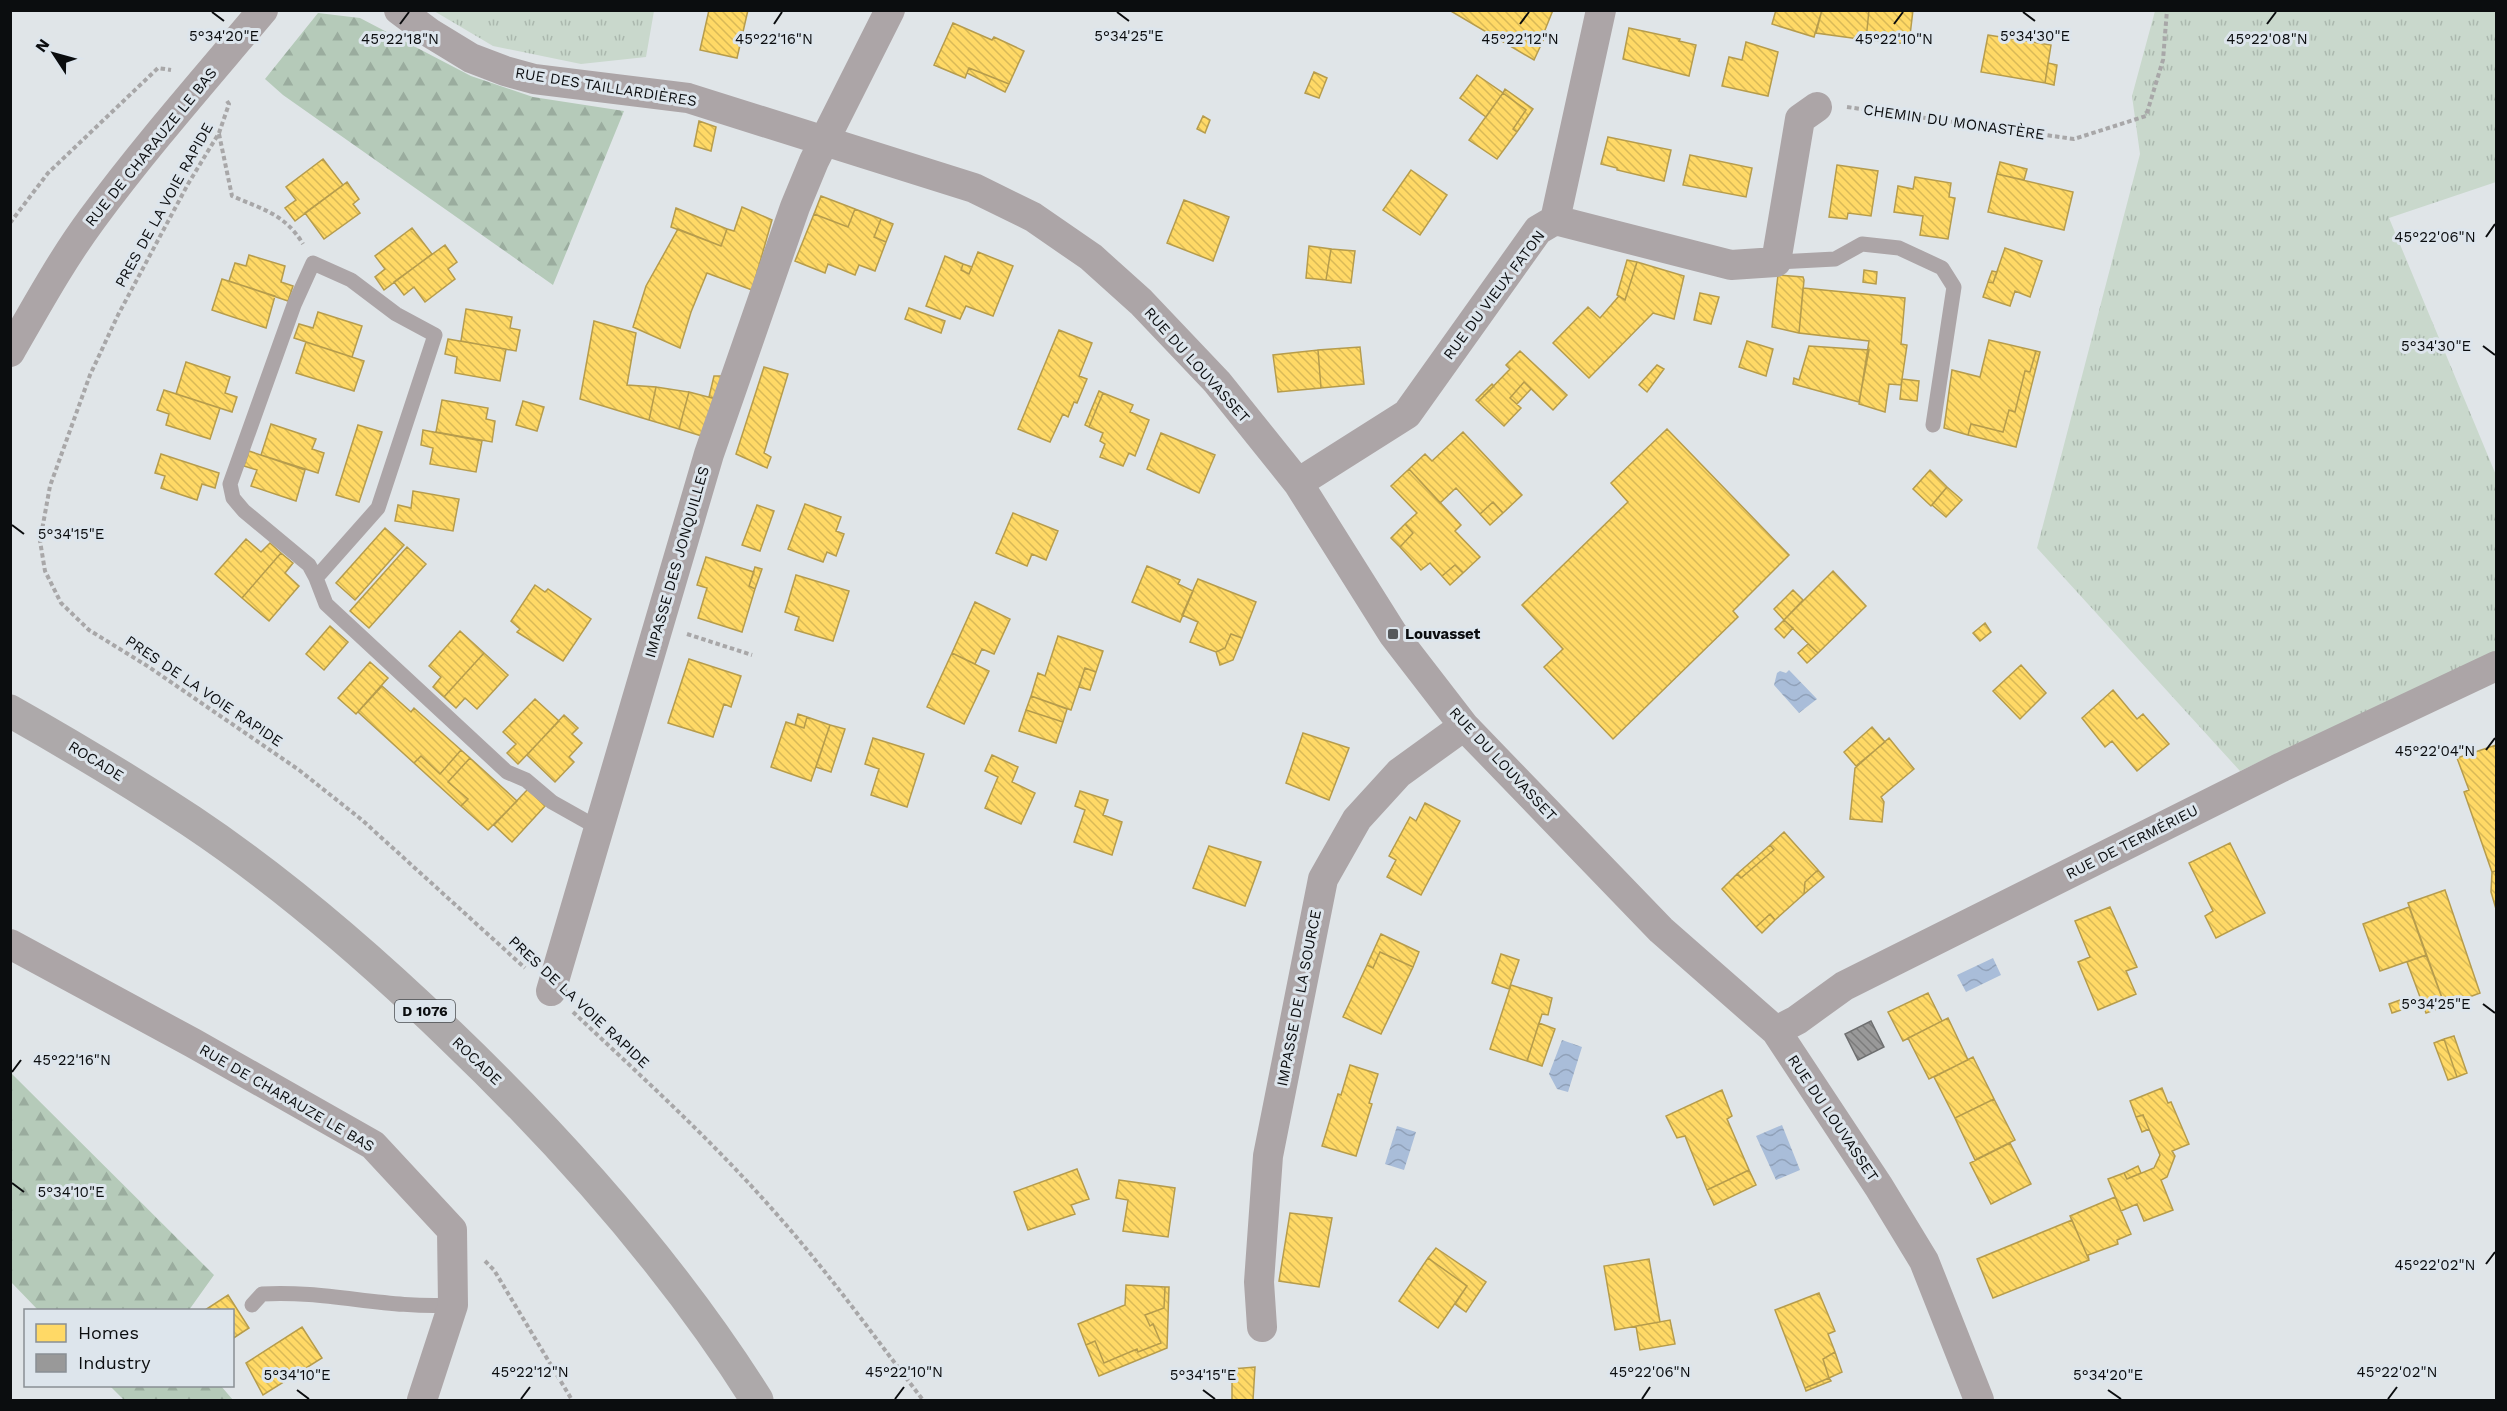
<svg xmlns="http://www.w3.org/2000/svg" width="2507" height="1411" viewBox="0 0 2507 1411" font-family="'Work Sans',sans-serif">
	<defs>
		<pattern id="grass-tufts" width="24" height="20" patternUnits="userSpaceOnUse" patternTransform="scale(1.5)"><rect width="24" height="20" fill="#c9d8cc"/><path d="M3 7l-1-3M5 7V3M7 7l1-3M15 17l-1-3M17 17v-4M19 17l1-3" fill="none" stroke="#abb8ae"/></pattern>
		<pattern id="forest-firs" width="22" height="20" patternUnits="userSpaceOnUse" patternTransform="scale(1.5)"><rect width="22" height="20" fill="#b5cab9"/><path d="M5 1l3.5 6h-7zM16 11l3.5 6h-7z" fill="#9aac9e"/></pattern>
		<pattern id="water-waves" width="16" height="10" patternUnits="userSpaceOnUse" patternTransform="scale(1.5)"><rect width="16" height="10" fill="#a9bdd9"/><path d="M0 5q4-4 8 0t8 0" fill="none" stroke="#90a1b9"/></pattern>
		<pattern id="homes-back-hatch" width="6" height="6" patternUnits="userSpaceOnUse" patternTransform="scale(1.5)"><rect width="6" height="6" fill="#ffd966"/><path d="M-1 5l2 2M0 0l6 6M5-1l2 2" fill="none" stroke="#d9b957"/></pattern>
		<pattern id="industry-back-hatch" width="6" height="6" patternUnits="userSpaceOnUse" patternTransform="scale(1.5)"><rect width="6" height="6" fill="#999"/><path d="M-1 5l2 2M0 0l6 6M5-1l2 2" fill="none" stroke="#7b7b7b"/></pattern>
	</defs>
	<rect width="100%" height="100%" fill="#e0e5e8"/>
	<!-- grass -->
	<path fill="url(#grass-tufts)" d="M434,11H654L646,57L581,64L493,46Z
		M2155,11H2496V182L2389,218L2496,475V651L2240,771L2037,548L2140,154L2132,96Z"/>
	<!-- forest -->
	<path fill="url(#forest-firs)" d="M318,13L360,18L471,76L533,97L624,111L553,285L283,95L265,79Z
		M10,1072L214,1275L189,1310H38L11,1282Z
		M110,1386H221L233,1400H124Z"/>
	<!-- water -->
	<path fill="url(#water-waves)" d="M1789,670L1817,699L1799,713L1774,685L1777,673L1780,671L1786,673Z
		M1993,958L2001,975L1966,992L1957,975Z
		M1562,1040L1582,1047L1568,1092L1557,1089L1549,1074Z
		M1782,1125L1800,1170L1776,1180L1756,1136Z
		M1397,1126L1416,1132L1404,1170L1385,1164Z"/>
	<!-- homes -->
	<path fill="url(#homes-back-hatch)" stroke="#b69c4c" stroke-width="1.5" d="M709,10H748L737,58L700,50Z
		M1449,10H1553L1545,30L1547,32L1534,60Z
		M1776,10H1822L1814,37L1772,24Z
		M1822,10H1869L1866,40L1816,33Z
		M1869,10H1913L1909,44L1866,40Z
		M953,23L992,40L994,37L1024,51L1009,84L969,68L965,78L934,65Z
		M1629,28L1680,39L1679,41L1696,45L1689,76L1623,59Z
		M1988,35L2051,45L2045,83L1981,72Z
		M1746,42L1778,52L1768,96L1722,86L1729,57L1742,60Z
		M2048,63L2057,65L2054,85L2045,83Z
		M969,68L1009,84L1005,92L967,73Z
		M1314,72L1327,78L1319,98L1305,93Z
		M1477,75L1503,93L1486,117L1460,98Z
		M1505,89L1533,109L1517,132L1513,129L1526,110L1503,93Z
		M1503,93L1526,110L1513,129L1517,132L1497,159L1469,140Z
		M1203,116L1210,120L1205,133L1197,129Z
		M699,121L716,127L711,151L694,146Z
		M1608,137L1671,150L1664,181L1617,170V168L1601,164Z
		M1690,155L1752,168L1746,197L1683,185Z
		M323,159L343,185L295,221L285,208L296,200L286,187Z
		M2000,162L2027,169L2024,180L1997,174Z
		M1837,165L1878,171L1871,216L1848,213L1847,219L1829,217Z
		M1411,170L1447,195L1420,235L1383,210Z
		M1997,174L2073,192L2064,230L1988,212Z
		M1915,177L1951,183L1949,197L1955,198L1948,239L1920,235L1923,216L1894,212L1898,186L1913,189Z
		M347,182L359,199L353,204L360,213L324,239L305,213Z
		M821,196L855,209L848,227L814,214Z
		M1184,200L1229,217L1213,261L1167,243Z
		M742,207L772,220L752,290L707,273L691,312L680,348L633,327L646,286L678,229L721,246L727,229L734,231Z
		M676,208L727,229L721,246L671,227Z
		M855,209L881,219L874,237L886,242L875,271L859,265L855,275L828,264L825,273L795,261L814,214L848,227Z
		M881,219L893,224L886,242L874,237Z
		M412,228L432,254L384,290L375,277L385,269L375,256Z
		M445,245L457,262L448,269L455,279L425,302L414,287L404,295L394,282Z
		M1309,246L1331,249L1326,280L1306,278Z
		M2005,248L2042,261L2030,297L2015,291L2010,306L1983,297L1988,282L1993,283Z
		M1331,249L1355,251L1351,283L1326,280Z
		M978,252L1013,266L993,316L966,306L960,319L926,306L945,256L963,264L961,270L969,274Z
		M249,255L285,266L281,282L293,286L288,301L229,281L235,263L246,266Z
		M1627,260L1637,262L1625,300L1617,295Z
		M1637,262L1684,276L1674,319L1653,313L1589,378L1553,343L1588,307L1600,318L1619,296L1625,300Z
		M963,264L972,267L969,274L961,270Z
		M1864,270L1877,272L1876,284L1863,282Z
		M1992,271L1997,272L1993,283L1988,282Z
		M1778,275L1803,277L1804,280L1799,333L1772,327Z
		M222,279L275,296L266,328L212,310Z
		M1803,288L1905,298L1901,344L1907,345L1902,379L1901,385L1889,384L1885,412L1859,404L1869,341L1799,333Z
		M1700,293L1719,297L1711,324L1694,320Z
		M909,308L945,321L941,333L905,319Z
		M466,309L512,317L510,328L520,330L516,351L461,341Z
		M318,312L362,326L352,357L294,338L299,324L313,328Z
		M594,321L636,333L627,385L656,387L649,420L580,399Z
		M1059,330L1092,343L1079,376L1087,379L1077,403L1074,402L1068,417L1063,414L1050,442L1018,429Z
		M448,339L506,349L500,381L455,373L457,357L445,354Z
		M1989,340L2036,351L2030,372L2025,371L2015,412L2009,410L2003,432L1971,424L1968,435L1944,428L1952,370L1980,377Z
		M1747,341L1773,349L1766,376L1739,367Z
		M306,342L364,361L354,391L296,373Z
		M1809,346L1869,350L1859,402L1793,384L1794,378L1799,380Z
		M1360,347L1364,384L1321,388L1318,350Z
		M1318,350L1321,388L1278,392L1273,355Z
		M1520,351L1567,395L1553,410L1524,382L1510,398L1521,408L1504,426L1478,402L1510,369L1506,365Z
		M2036,351L2040,352L2016,447L1968,435L1971,424L2003,432L2009,410L2015,412L2025,371L2030,372Z
		M186,362L230,377L225,393L237,397L232,412L176,394Z
		M1657,365L1664,369L1647,392L1639,385Z
		M764,367L788,374L764,453L771,457L767,468L736,454Z
		M714,376H726L720,400L709,397Z
		M1902,379L1919,381L1917,401L1900,399Z
		M1524,382L1531,389L1517,404L1510,398Z
		M1492,384L1494,386L1478,402L1476,400Z
		M656,387L689,392L679,429L649,420Z
		M164,390L220,408L210,439L166,425L169,414L157,410Z
		M1099,391L1103,393L1089,427L1085,425Z
		M689,392L716,399L705,437L679,429Z
		M1103,393L1133,405L1130,412L1149,420L1135,456L1129,453L1123,466L1100,457L1105,444L1100,441L1103,433L1089,427Z
		M442,400L488,408L486,419L495,421L492,442L436,432Z
		M523,401L544,407L537,431L516,425Z
		M271,424L316,439L312,449L324,453L318,473L261,455Z
		M358,425L382,432L359,502L336,495Z
		M1667,429L1789,555L1733,611L1738,617L1613,739L1544,667L1563,649L1522,605L1628,502L1611,483Z
		M423,430L482,441L476,472L430,464L433,448L421,445Z
		M1463,432L1522,495L1503,513L1493,502L1480,514L1456,488L1440,503L1409,469L1425,454L1432,461Z
		M1161,433L1215,455L1199,493L1147,469Z
		M249,451L305,470L296,501L251,486L257,470L244,466Z
		M161,454L219,473L215,488L202,484L197,500L161,488L165,476L155,473Z
		M1409,469L1461,525L1455,531L1480,557L1463,573L1455,565L1442,576L1430,563L1421,570L1400,547L1413,533L1405,524L1417,513L1391,486Z
		M1930,470L1947,487L1931,506L1913,489Z
		M1947,487L1962,500L1946,517L1932,505Z
		M413,491L459,499L453,531L395,521L398,505L411,508Z
		M1493,502L1503,513L1490,525L1480,514Z
		M805,504L841,517L836,531L844,534L836,556L827,552L823,562L788,549Z
		M757,505L774,511L760,551L742,545Z
		M1013,513L1058,531L1046,560L1032,554L1027,566L996,553Z
		M1405,524L1413,533L1400,547L1391,538Z
		M385,528L404,545L355,600L336,583Z
		M246,539L261,552L270,543L281,553L242,598L215,574Z
		M407,547L426,564L369,628L350,611Z
		M281,553L293,563L285,573L299,586L269,621L242,598Z
		M706,557L754,572L749,586L755,589L742,632L698,618L707,588L697,585Z
		M1455,565L1463,573L1450,585L1442,576Z
		M1147,566L1180,580L1178,584L1193,591L1180,622L1132,602Z
		M755,567L762,569L755,589L749,586Z
		M1833,571L1866,606L1818,653L1784,620Z
		M796,575L849,591L833,641L795,630L799,617L785,612Z
		M1198,579L1256,602L1242,638L1231,634L1225,648L1216,652L1190,642L1198,622L1182,615Z
		M535,585L545,592L548,589L591,619L563,661L517,632L520,629L511,621Z
		M1793,590L1803,600L1784,620L1774,609Z
		M975,602L1010,619L994,654L982,649L975,664L952,653Z
		M1784,620L1793,628L1784,638L1775,629Z
		M1985,623L1991,632L1980,641L1973,633Z
		M330,626L348,642L324,670L306,654Z
		M460,631L484,653L444,697L433,687L441,677L429,666Z
		M1231,634L1242,638L1233,660L1220,665L1216,652L1225,648Z
		M1058,636L1103,651L1096,672L1085,668L1071,710L1031,696L1038,673L1045,676Z
		M1808,644L1818,653L1807,663L1798,653Z
		M484,653L508,675L477,709L465,698L456,708L444,697Z
		M952,653L989,671L964,724L927,707Z
		M689,659L741,676L731,707L724,704L713,737L668,723Z
		M370,662L388,678L356,714L338,698Z
		M2021,665L2046,693L2020,719L1993,691Z
		M1085,668L1096,672L1090,690L1079,687Z
		M382,686L411,712L414,708L461,750L440,774L421,756L414,763L358,712Z
		M2113,690L2137,719L2143,714L2169,744L2137,771L2112,741L2105,747L2082,718Z
		M1031,696L1067,709L1063,722L1026,710Z
		M535,699L559,721L518,764L507,753L516,744L503,732Z
		M1026,710L1063,722L1056,743L1019,731Z
		M798,714L807,717L804,728L795,725Z
		M564,715L578,728L572,734L582,743L569,757L574,762L555,782L527,755Z
		M807,717L830,725L811,781L771,767L786,722L804,728Z
		M830,725L845,729L831,772L816,767Z
		M1872,727L1885,742L1856,766L1844,752Z
		M1303,733L1349,748L1329,800L1286,783Z
		M873,738L924,754L907,807L871,795L879,769L865,764Z
		M1889,738L1914,769L1881,797L1884,802L1882,822L1850,819L1855,768Z
		M2496,745V871L2492,872L2464,792L2469,790L2457,758Z
		M461,750L470,758L448,782L468,799L461,806L414,763L421,756L440,774Z
		M992,755L1018,767L1012,782L1035,793L1021,824L985,808L998,777L985,771Z
		M470,758L517,801L488,830L461,806L468,799L448,782Z
		M528,789L545,806L512,842L494,825Z
		M1080,791L1108,800L1103,815L1122,822L1112,855L1074,842L1085,810L1075,806Z
		M1425,803L1460,821L1421,895L1387,877L1396,860L1389,856L1410,817L1416,821Z
		M1784,832L1818,870L1805,882L1804,894L1775,920L1770,914L1756,927L1722,889L1737,874L1741,878L1774,850L1770,845Z
		M2230,843L2265,913L2216,938L2205,916L2213,911L2189,863Z
		M1770,845L1774,850L1741,878L1737,874Z
		M1209,846L1261,862L1245,906L1193,888Z
		M1818,870L1824,877L1804,894L1805,882Z
		M2496,871V909L2491,892L2492,872Z
		M2445,890L2480,993L2445,1006L2408,903Z
		M2110,907L2137,967L2126,971L2136,994L2098,1010L2078,962L2090,957L2075,921Z
		M2409,907L2426,955L2380,971L2363,924Z
		M1770,914L1775,920L1762,933L1756,927Z
		M1381,934L1419,952L1413,967L1380,952L1373,968L1367,965Z
		M1380,952L1413,967L1381,1034L1343,1017L1367,965L1373,968Z
		M1501,954L1519,960L1509,989L1492,983Z
		M2426,955L2445,1006L2426,1013L2407,962Z
		M1511,985L1552,998L1548,1015L1542,1014L1527,1061L1490,1049Z
		M1928,993L1942,1021L1903,1041L1888,1012Z
		M2403,999L2407,1008L2392,1013L2389,1004Z
		M1948,1018L1968,1060L1929,1079L1908,1038Z
		M1539,1023L1555,1029L1542,1066L1527,1061Z
		M2454,1036L2467,1073L2457,1077L2444,1039Z
		M2444,1039L2457,1077L2448,1080L2434,1043Z
		M1973,1057L1994,1099L1955,1118L1934,1077Z
		M1350,1065L1378,1074L1369,1103L1372,1104L1356,1156L1322,1146L1338,1094L1341,1095Z
		M2162,1088L2168,1103L2171,1102L2189,1144L2172,1151L2175,1156L2167,1177L2161,1180L2173,1210L2144,1221L2137,1204L2121,1211L2108,1179L2124,1173L2127,1179L2154,1168L2160,1155L2143,1115L2136,1117L2130,1101Z
		M1722,1090L1732,1116L1727,1119L1749,1170L1707,1190L1685,1136L1677,1138L1666,1116Z
		M1994,1099L2015,1140L1975,1160L1955,1118Z
		M2143,1115L2149,1129L2142,1132L2136,1117Z
		M2010,1143L2031,1184L1991,1204L1970,1163Z
		M2138,1166L2141,1173L2127,1179L2124,1173Z
		M1077,1169L1089,1199L1071,1205L1075,1214L1028,1230L1014,1192Z
		M1749,1170L1756,1185L1714,1205L1707,1190Z
		M1119,1180L1175,1188L1168,1237L1123,1231L1128,1200L1116,1198Z
		M2115,1197L2131,1234L2117,1240L2118,1244L2088,1255L2089,1260L2070,1216Z
		M1290,1213L1332,1218L1319,1287L1279,1281Z
		M2072,1220L2089,1260L1993,1298L1977,1259Z
		M1436,1248L1486,1282L1466,1312L1455,1304L1467,1286L1428,1258Z
		M1428,1258L1467,1286L1438,1328L1399,1301Z
		M1649,1259L1660,1322L1615,1330L1604,1266Z
		M1126,1285L1165,1287L1164,1308L1145,1315L1150,1326L1153,1324L1161,1343L1138,1352L1137,1349L1104,1363L1095,1341L1086,1345L1078,1324L1125,1305Z
		M1165,1287H1169L1167,1348L1099,1376L1086,1345L1095,1341L1104,1363L1137,1349L1138,1352L1161,1343L1153,1324L1150,1326L1145,1315L1164,1308Z
		M1819,1293L1835,1331L1828,1334L1835,1352L1823,1359L1829,1378L1805,1388L1775,1310Z
		M228,1295L249,1328L232,1339V1310H205Z
		M1670,1320L1675,1344L1640,1350L1636,1326Z
		M302,1327L322,1358L263,1395L246,1363Z
		M1835,1352L1842,1372L1829,1378L1823,1359Z
		M1255,1367L1253,1400H1232V1369Z
		M1829,1378L1831,1381L1806,1391L1805,1388Z"/>
	<!-- industry -->
	<path fill="url(#industry-back-hatch)" stroke="#6e6f70" stroke-width="1.5" d="M1871,1021L1884,1047L1858,1060L1845,1034Z"/>
	<g fill="none" stroke-linecap="round" stroke-linejoin="round">
		<!-- path -->
		<path stroke="#a8a7a8" stroke-width="4" stroke-dasharray="4.5 3" stroke-linecap="butt" d="M227,101L229,104L219,133L188,184L118,315L90,375L50,486L40,541L45,571L61,603L89,630L149,667L299,770L362,820L525,968
			M1847,107L2074,139L2146,116L2163,60L2167,10
			M219,134L232,196C262,209 285,214 303,244
			M10,223L48,173L158,68L171,70
			M687,634L752,655
			M573,1012C643,1078 716,1144 780,1218C831,1276 876,1339 923,1400
			M485,1261L494,1270L572,1400"/>
		<!-- service -->
		<path stroke="#aca5a7" stroke-width="15" d="M1776,262L1835,259L1862,244L1899,248L1942,268L1954,287L1933,425
			M316,578L309,565L244,511L233,498L230,484L294,305L313,263L351,280L396,314L435,335L378,508L316,578L326,604L507,772L526,780L552,802L600,829
			M252,1305L262,1294C326,1290 387,1309 453,1305"/>
		<!-- minor -->
		<path stroke="#aca5a7" stroke-width="30" d="M399,10L430,33L471,58L505,71L534,79L688,98L974,188L1033,217L1091,257L1141,302L1217,382L1298,483L1393,634L1464,726L1661,930L1776,1031L1879,1187L1924,1261L1979,1400
			M1555,220L1731,265L1776,262L1800,119L1817,107
			M10,352C36,307 61,261 92,219C145,147 205,79 263,10
			M1298,483L1407,414L1538,230L1555,220L1601,10
			M10,944L193,1043L373,1145L452,1230L453,1305L422,1400
			M551,991L709,454L795,207L814,161L890,10
			M1776,1031L1797,1020L1844,986L2282,767L2496,666
			M1262,1327L1259,1282L1268,1156L1323,879L1357,819L1399,773L1464,726"/>
		<!-- primary -->
		<path stroke="#ada9aa" stroke-width="33" d="M10,711C72,746 132,782 191,821C284,883 369,957 449,1034C565,1145 672,1265 757,1400"/>
	</g>
	<!-- ticks -->
	<path fill="none" stroke="#0b0d0f" stroke-width="2" d="M212,12L224,21M1117,12L1129,21M2023,12L2035,21M400,24L409,12M774,24L782,12M1520,24L1529,12M1894,24L1903,12M2267,24L2276,12M2486,237L2495,224M2483,346L2495,355M12,525L24,534M2486,750L2495,738M2483,1004L2495,1013M12,1072L21,1060M12,1183L24,1192M2486,1264L2495,1252M297,1390L309,1399M1203,1390L1215,1399M2108,1390L2121,1399M521,1399L530,1387M895,1399L904,1387M1642,1399L1650,1387M2388,1399L2397,1387"/>
	<!-- markers -->
	<rect fill="#56595b" stroke="#dde5ec" stroke-width="2" x="1387" y="628" width="12" height="12" rx="3"/>
	<g text-anchor="middle" stroke-width="6" stroke-linejoin="round" paint-order="stroke">
		<!-- shield labels -->
		<rect fill="#dde5ec" stroke="#4a4e51" stroke-width="1.5" x="395" y="1000" width="60" height="22" rx="4.5"/>
		<g font-size="14" font-weight="bold" fill="#0b0d0f">
			<text x="425" y="1016">D 1076</text>
		</g>
		<!-- street labels -->
		<g font-size="15" fill="#0b0d0f" stroke="#dde5ec">
			<text transform="translate(606 87) rotate(9)" y="5">RUE DES TAILLARDIÈRES</text>
			<text transform="translate(1954 122) rotate(8)" y="5">CHEMIN DU MONASTÈRE</text>
			<text transform="translate(151 147) rotate(-51)" y="5">RUE DE CHARAUZE LE BAS</text>
			<text transform="translate(164 205) rotate(-61)" y="5">PRES DE LA VOIE RAPIDE</text>
			<text transform="translate(1494 295) rotate(-53)" y="5">RUE DU VIEUX FATON</text>
			<text transform="translate(1197 365) rotate(48)" y="5">RUE DU LOUVASSET</text>
			<text transform="translate(677 562) rotate(-74)" y="5">IMPASSE DES JONQUILLES</text>
			<text transform="translate(204 691) rotate(34)" y="5">PRES DE LA VOIE RAPIDE</text>
			<text transform="translate(96 761) rotate(32)" y="5">ROCADE</text>
			<text transform="translate(1503 764) rotate(47)" y="5">RUE DU LOUVASSET</text>
			<text transform="translate(2132 842) rotate(-27)" y="5">RUE DE TERMÉRIEU</text>
			<text transform="translate(1299 998) rotate(-79)" y="5">IMPASSE DE LA SOURCE</text>
			<text transform="translate(579 1002) rotate(43)" y="5">PRES DE LA VOIE RAPIDE</text>
			<text transform="translate(477 1061) rotate(44)" y="5">ROCADE</text>
			<text transform="translate(287 1098) rotate(30)" y="5">RUE DE CHARAUZE LE BAS</text>
			<text transform="translate(1833 1118) rotate(56)" y="5">RUE DU LOUVASSET</text>
		</g>
		<!-- poi labels -->
		<g font-size="15" font-weight="bold" fill="#0b0d0f" stroke="#dde5ec" text-anchor="start">
			<text x="1405" y="639">Louvasset</text>
		</g>
	</g>
	<g font-size="15" text-anchor="middle" fill="#0b0d0f" stroke="#dde5ec" stroke-width="6" stroke-linejoin="round" paint-order="stroke">
		<text x="224" y="41">5°34'20"E</text>
		<text x="1129" y="41">5°34'25"E</text>
		<text x="2035" y="41">5°34'30"E</text>
		<text x="1520" y="44">45°22'12"N</text>
		<text x="1894" y="44">45°22'10"N</text>
		<text x="400" y="44">45°22'18"N</text>
		<text x="774" y="44">45°22'16"N</text>
		<text x="2267" y="44">45°22'08"N</text>
		<text x="2435" y="242">45°22'06"N</text>
		<text x="2436" y="351">5°34'30"E</text>
		<text x="71" y="539">5°34'15"E</text>
		<text x="2435" y="756">45°22'04"N</text>
		<text x="2436" y="1009">5°34'25"E</text>
		<text x="72" y="1065">45°22'16"N</text>
		<text x="71" y="1197">5°34'10"E</text>
		<text x="2435" y="1270">45°22'02"N</text>
		<text x="530" y="1377">45°22'12"N</text>
		<text x="904" y="1377">45°22'10"N</text>
		<text x="1650" y="1377">45°22'06"N</text>
		<text x="2397" y="1377">45°22'02"N</text>
		<text x="297" y="1380">5°34'10"E</text>
		<text x="1203" y="1380">5°34'15"E</text>
		<text x="2108" y="1380">5°34'20"E</text>
	</g>
	<!-- border -->
	<rect width="2507" height="1411" fill="none" stroke="#0b0d0f" stroke-width="24"/>
	<!-- legend -->
	<rect x="24" y="1309" width="210" height="78" fill="#dde5ec" stroke="#898f94" stroke-width="1.5"/>
	<rect x="36" y="1324" width="30" height="18" fill="#ffd966" stroke="#898f94" stroke-width="1.5"/>
	<text x="78" y="1339" font-size="18" fill="#0b0d0f">Homes</text>
	<rect x="36" y="1354" width="30" height="18" fill="#999999" stroke="#898f94" stroke-width="1.5"/>
	<text x="78" y="1369" font-size="18" fill="#0b0d0f">Industry</text>
	<!-- north arrow -->
	<g transform="translate(54 54) rotate(306)" stroke="#dde5ec" stroke-width="4.5" paint-order="stroke">
	<path d="M0-4.5L10 22L0 15L-10 22Z" fill="#0b0d0f"/>
	<text y="-9" font-size="16" font-weight="bold" text-anchor="middle" fill="#0b0d0f">N</text>
	</g>
</svg>
